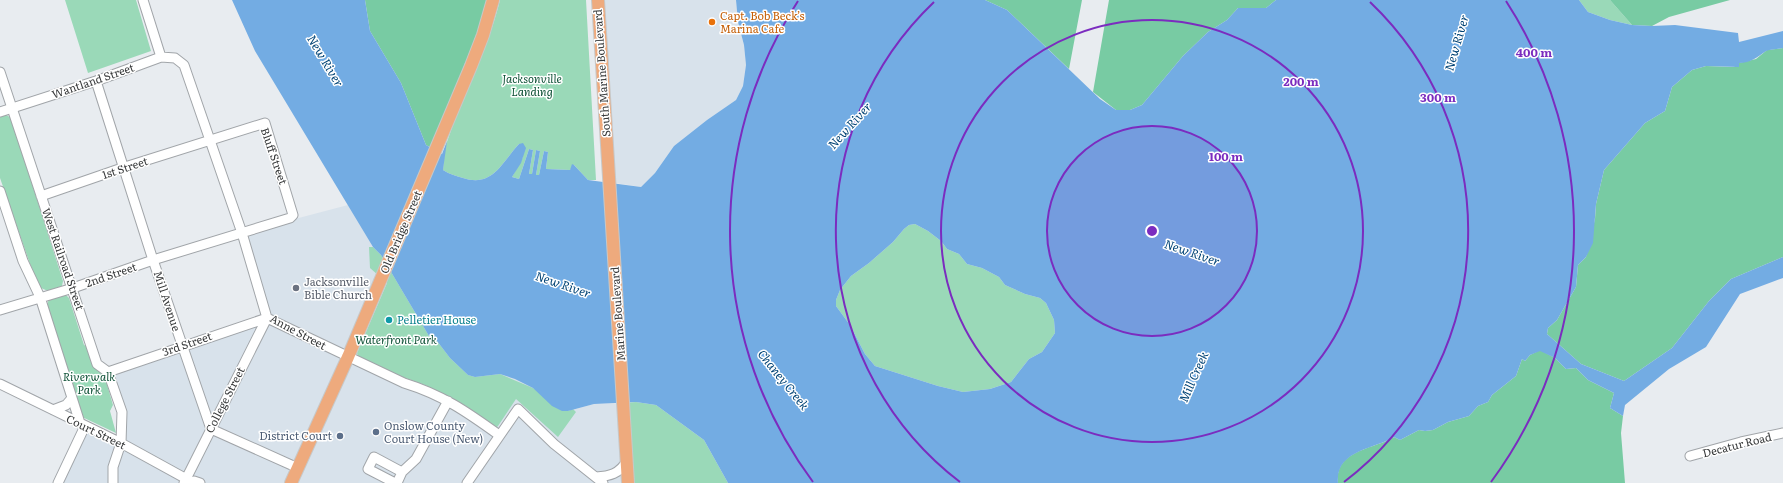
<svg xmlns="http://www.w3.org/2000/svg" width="1783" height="483" viewBox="0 0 1783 483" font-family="Literata,serif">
	<rect width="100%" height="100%" fill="#e8ecf0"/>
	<!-- built -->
	<path fill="#d8e2eb" d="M598,0H736L738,22L744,45L746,65L743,86L736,100L707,120L674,146L655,173L641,187L609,182Z
		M348,205L373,247L568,411L594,404L623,403L628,483H58L85,426L120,443L122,412L108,372L267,318L242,233Z"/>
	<!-- green -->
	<path fill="#9ad9b8" d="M65,0H136L151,51L88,73Z
		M500,0H586L596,180H588L574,165L570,170L546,169L548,152L544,151L539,175H536L540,151L536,150L532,174H529L533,150L529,149L519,179L512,177L523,157L519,144C502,162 493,188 463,178C456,176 449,174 443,170C444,160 444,148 448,139C464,92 488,49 500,0Z
		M1579,0H1610L1632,25L1610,20L1588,12Z
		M5,114L11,118L63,281L62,286L48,291L41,288L30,264L0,178V115Z
		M915,224L928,231L941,241L947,249L959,254L967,264L982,268L999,277L1005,285L1025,294L1040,298L1046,303L1054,320L1055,333L1042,352L1029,359L1011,382L990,389L963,392L938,386L875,366L865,354L850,325L836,306V300L840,290L851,276L869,263L893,242L904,229L909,225Z
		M369,247H373L381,255L429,336L437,341L450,358L468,375L475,377L500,374L533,388L568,411L573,409L576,412L558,437L516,399L498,426L496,428L493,427L466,406L425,385L400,376L358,356L357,353L387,283L370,268Z
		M65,294L69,298L84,345L88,347L103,371L113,405L110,411L116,433L80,416L47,305L49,299Z
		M636,402L656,405L704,440L728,483H628L623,403Z"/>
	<!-- forest -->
	<path fill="#78cba3" d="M365,0H493L435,150L426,145L401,83L370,31Z
		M985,0H1082L1069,69L1007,10Z
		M1109,0H1276L1266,8H1238L1227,20L1208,32L1183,56L1142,105L1130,110H1116L1093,92Z
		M1610,0H1730L1669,17L1652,26L1632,25Z
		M1783,48V257L1731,279L1709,301L1672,348L1624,381L1581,364L1547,334L1548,328L1557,320L1576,287L1578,265L1586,257L1595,219L1596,204L1604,170L1645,123L1665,111L1672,87L1692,70L1706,66L1734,67L1739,63L1756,59L1767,50Z
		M1540,350L1555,358L1566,369L1576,368L1588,380L1614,393L1610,408L1623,416L1621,433L1625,483H1338C1334,450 1375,449 1394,437L1400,440L1419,430L1425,431L1433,430L1448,422L1469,416L1478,406L1488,402L1492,395L1516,376L1522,359L1525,361L1530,355Z"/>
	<!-- water -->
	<path fill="#73ace3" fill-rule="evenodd" d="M232,0H365L370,31L401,83L426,145L442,154L447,141L443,170C449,174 456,176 463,178C493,188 502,162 519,144L523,143L526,148L521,163L512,177L519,179L529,149L533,150L529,174H532L536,150L540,151L536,175H539L544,151L548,152L546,169L570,170L572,164L574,165L588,180L641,187L655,173L674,146L707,120L736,100L743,86L746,65L744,45L738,22L736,0H985L1007,10L1100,99L1116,110H1130L1142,105L1183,56L1208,32L1227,20L1238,8H1266L1276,0H1579L1588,12L1610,20L1632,25L1652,26L1675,25L1738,33L1739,42L1783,31V48C1778,49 1771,49 1766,51C1757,57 1751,63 1739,63V67L1706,66L1692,70L1672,87L1665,111L1645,123L1604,170L1596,204L1593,243L1586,257L1578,265L1576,287L1557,320L1548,328L1547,334L1581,364L1624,381L1672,348L1709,301L1731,279L1783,257V278L1740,294L1706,347L1669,369L1625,405L1623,416L1610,408L1614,393L1588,380L1576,368L1566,369L1555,358L1540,351L1530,355L1525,361L1522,359L1516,376L1492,395L1488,402L1478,406L1469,416L1448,422L1433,430L1425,431L1419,430L1400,440L1394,437C1375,449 1335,450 1338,483H728L704,440L656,405L636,402L594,404L568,411H562L552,406L533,388L515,379L500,374L475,377L468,375L450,358L437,341L429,336L381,255L373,247L255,51ZM915,224L928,231L941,241L947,249L959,254L967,264L982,268L999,277L1005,285L1025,294L1040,298L1046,303L1054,320L1055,333L1042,352L1029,359L1011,382L990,389L963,392L938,386L875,366L865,354L850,325L836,306V300L840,290L851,276L869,263L893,242L904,229L909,225Z"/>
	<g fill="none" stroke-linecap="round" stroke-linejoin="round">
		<!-- minor casing -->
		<g stroke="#a1a5a9" stroke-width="11">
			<path id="minor" d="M143,0L161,57
				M0,72L97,364L108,372L122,412L121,443L113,467V483
				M96,81L153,260L211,429L298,468
				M0,112L96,81L161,57L175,58L184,65L242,233L267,318L404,383C443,395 467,412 499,435
				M0,191L23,261L40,297L80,423
				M0,310L73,288L153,260L290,218L293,215L265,123L125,167L41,196
				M108,372L267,318
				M0,384L121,443L192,482L194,481L200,483
				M53,410L66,405L72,398
				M1690,456L1741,442L1783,433
				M596,477C610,476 619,474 627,461
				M58,483L85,426
				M184,483L267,318
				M395,483L368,469L374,457L402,472
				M397,483L402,472L416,459L448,401
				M467,483L518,409L554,444L603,483"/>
		</g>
		<!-- major casing -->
		<g stroke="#c7c8c8" stroke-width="14">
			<path id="major" d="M598,0L628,483
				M291,483L348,357L471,66L483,35L493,0"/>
		</g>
		<!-- minor -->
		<use href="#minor" stroke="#fff" stroke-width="9"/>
		<!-- major -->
		<use href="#major" stroke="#eeaa7d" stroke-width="12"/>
	</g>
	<!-- distance rings -->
	<circle cx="1152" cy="231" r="105" fill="#7b2cbf" fill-opacity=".12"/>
	<g fill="none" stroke="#7b2cbf" stroke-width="2">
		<circle cx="1152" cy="231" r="105"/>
		<circle cx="1152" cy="231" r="211"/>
		<path d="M960 482A316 316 0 0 1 934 2M1370 2A316 316 0 0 1 1344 482"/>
		<path d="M813 482A422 422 0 0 1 798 1M1506 1A422 422 0 0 1 1491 482"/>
	</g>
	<!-- markers -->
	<circle fill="#e8710a" stroke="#fff" stroke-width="1.5" cx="712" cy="22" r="4"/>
	<circle fill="#6b7280" stroke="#fff" stroke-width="1.5" cx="296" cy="288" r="4"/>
	<circle fill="#0f9aa8" stroke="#fff" stroke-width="1.5" cx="389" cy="320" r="4"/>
	<g fill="#5c6f8a" stroke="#fff" stroke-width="1.5">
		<circle cx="376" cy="432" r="4"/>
		<circle cx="340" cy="436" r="4"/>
	</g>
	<g text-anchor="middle" stroke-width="3" stroke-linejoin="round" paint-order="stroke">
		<!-- food labels -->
		<g font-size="11" fill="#c56008" stroke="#fff" text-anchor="start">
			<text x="720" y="20">Capt. Bob Beck’s<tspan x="720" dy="13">Marina Cafe</tspan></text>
		</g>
		<!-- street labels -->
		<g font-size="11" fill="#37393a" stroke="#fff">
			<text transform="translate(602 73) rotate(-94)" y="4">South Marine Boulevard</text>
			<text transform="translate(93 81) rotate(-19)" y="4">Wantland Street</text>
			<text transform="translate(274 156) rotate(71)" y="4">Bluff Street</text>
			<text transform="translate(125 168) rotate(-18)" y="4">1st Street</text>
			<text transform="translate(401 232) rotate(-67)" y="4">Old Bridge Street</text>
			<text transform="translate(63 259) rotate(71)" y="4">West Railroad Street</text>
			<text transform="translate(111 275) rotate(-19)" y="4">2nd Street</text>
			<text transform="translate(167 301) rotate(72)" y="4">Mill Avenue</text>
			<text transform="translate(618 314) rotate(-94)" y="4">Marine Boulevard</text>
			<text transform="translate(298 332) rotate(28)" y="4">Anne Street</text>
			<text transform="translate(187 344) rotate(-19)" y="4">3rd Street</text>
			<text transform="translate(225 400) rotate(-63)" y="4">College Street</text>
			<text transform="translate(96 432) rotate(26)" y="4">Court Street</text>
			<text transform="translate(1737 445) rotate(-14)" y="4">Decatur Road</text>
		</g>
		<!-- park labels -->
		<g font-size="11" font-style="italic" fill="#0e5136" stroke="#fff">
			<text x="532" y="83">Jacksonville<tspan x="532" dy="13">Landing</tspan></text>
			<text x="396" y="344">Waterfront Park</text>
			<text x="89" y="381">Riverwalk<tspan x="89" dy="13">Park</tspan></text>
		</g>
		<!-- worship labels -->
		<g font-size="11" fill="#5b616d" stroke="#fff" text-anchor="start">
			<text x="304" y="286">Jacksonville<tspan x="304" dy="13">Bible Church</tspan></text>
		</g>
		<!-- culture labels -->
		<g font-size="11" fill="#0d838f" stroke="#fff" text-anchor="start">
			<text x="397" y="324">Pelletier House</text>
		</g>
		<!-- service labels -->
		<g font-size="11" fill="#4e5e75" stroke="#fff" text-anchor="start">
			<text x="384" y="430">Onslow County<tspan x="384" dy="13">Court House (New)</tspan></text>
			<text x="332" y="440" text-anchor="end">District Court</text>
		</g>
		<!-- water labels -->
		<g font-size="12" font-style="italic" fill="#004375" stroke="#fff">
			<text transform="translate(1457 43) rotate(-74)" y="4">New River</text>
			<text transform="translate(325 61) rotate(59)" y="4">New River</text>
			<text transform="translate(850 126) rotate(-48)" y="4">New River</text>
			<text transform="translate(1192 253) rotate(19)" y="4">New River</text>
			<text transform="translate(563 285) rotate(19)" y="4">New River</text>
			<text transform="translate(1194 377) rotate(-66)" y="4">Mill Creek</text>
			<text transform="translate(783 380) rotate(51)" y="4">Chaney Creek</text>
		</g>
	</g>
	<circle cx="1152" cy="231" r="6" fill="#7b2cbf" stroke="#fff" stroke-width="2"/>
	<g font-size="12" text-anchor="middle" font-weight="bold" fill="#7b2cbf" stroke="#fff" stroke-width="3" stroke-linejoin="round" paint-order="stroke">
		<text x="1534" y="57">400 m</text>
		<text x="1301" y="86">200 m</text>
		<text x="1438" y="102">300 m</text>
		<text x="1226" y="161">100 m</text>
	</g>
</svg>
